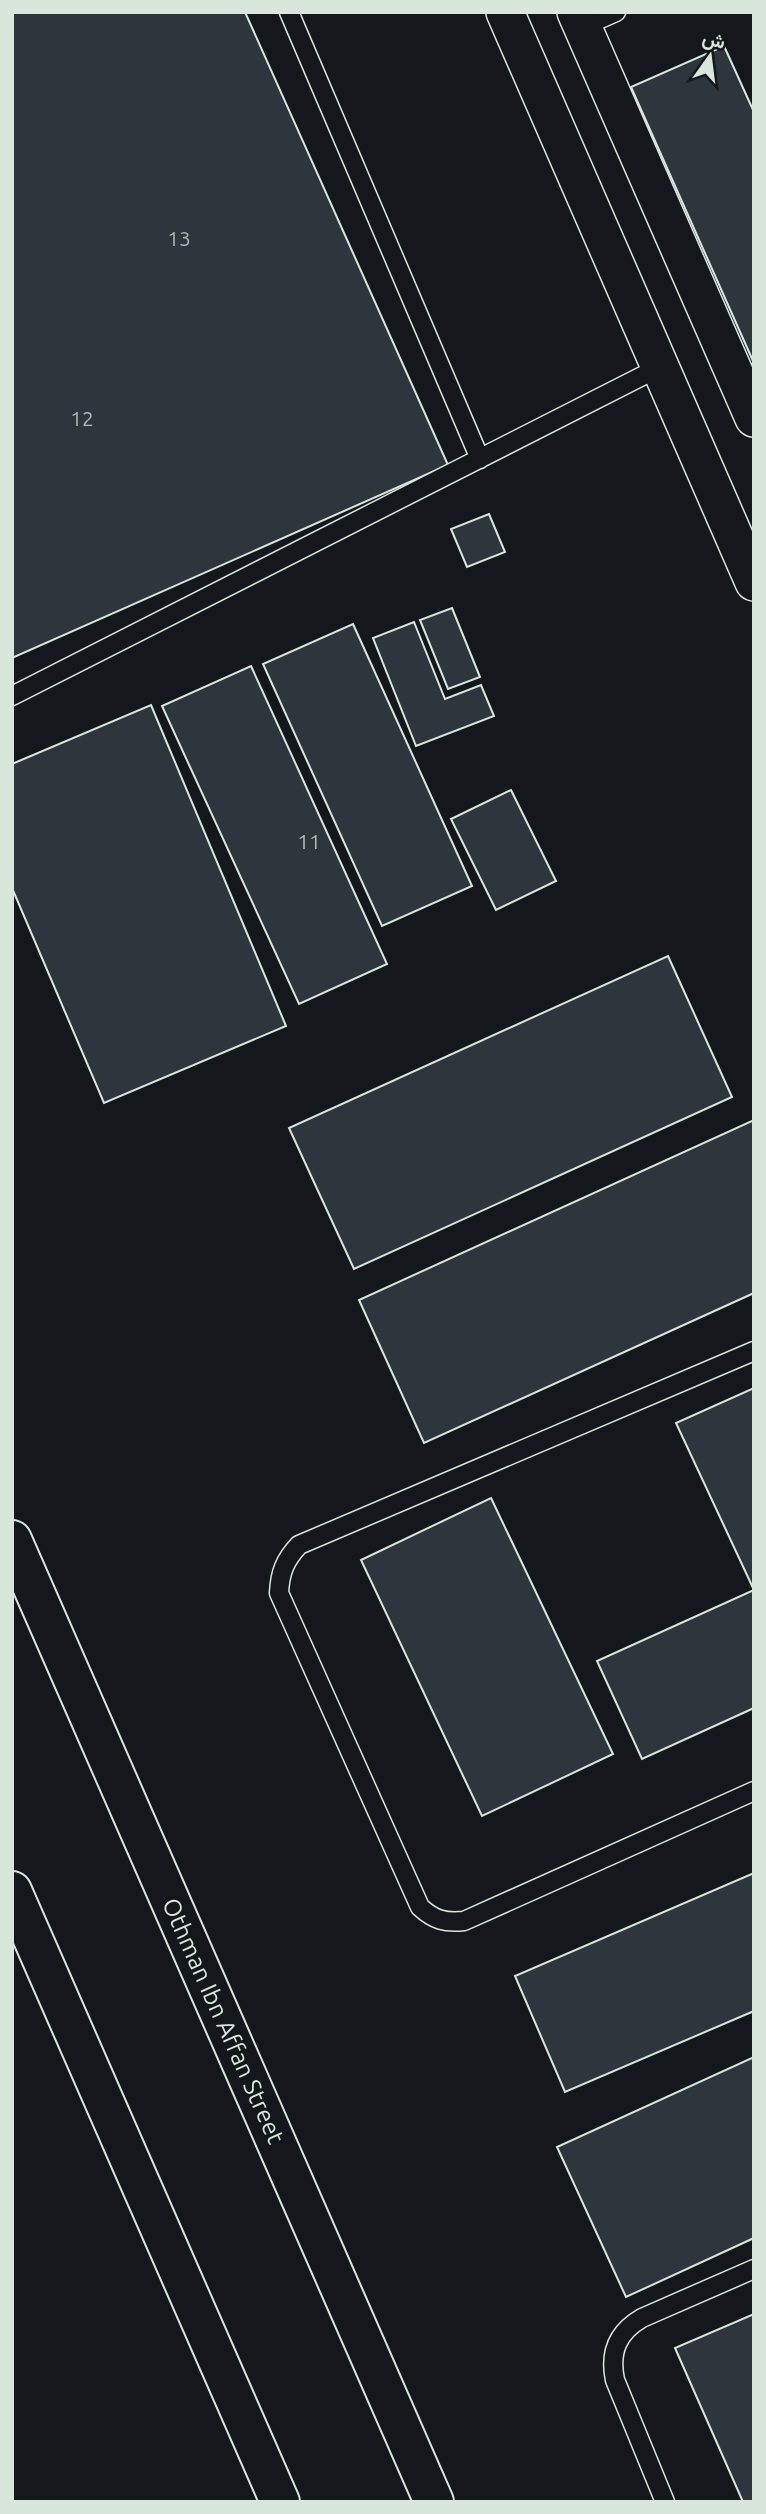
<svg xmlns="http://www.w3.org/2000/svg" width="766" height="2514" viewBox="0 0 766 2514" font-family="Ubuntu,Vazirmatn,sans-serif">
	<rect width="100%" height="100%" fill="#14181c"/>
	<!-- building -->
	<path fill="#2c363c" stroke="#d8e6dc" stroke-width="2" d="M12,12H245L448,465L12,658Z
		M724,46L754,112L753,361L631,87Z
		M489,514L505,552L467,567L451,529Z
		M452,608L480,677L448,689L420,620Z
		M414,622L445,699L481,685L494,716L416,746L373,638Z
		M353,624L472,886L382,926L263,664Z
		M251,666L387,964L299,1004L162,706Z
		M151,705L286,1026L104,1103L12,888V764Z
		M511,790L556,881L496,910L451,819Z
		M668,956L732,1097L354,1269L289,1128Z
		M754,1120V1293L424,1443L359,1300Z
		M754,1388V1708L642,1759L597,1661L754,1590L676,1423Z
		M491,1498L613,1754L482,1816L361,1560Z
		M754,1873V2011L565,2092L515,1976Z
		M754,2057V2238L626,2297L557,2147Z
		M754,2314V2502H743L675,2348Z"/>
	<g fill="none" stroke-linecap="round" stroke-linejoin="round">
		<!-- lane casing -->
		<g stroke="#d8e6dc" stroke-width="21">
			<path id="lane" d="M289,12L480,459
				M582,27L616,12
				M12,696L660,367
				M754,1351L299,1545C285,1560 280,1572 279,1593L420,1907C434,1920 445,1923 464,1921L754,1791
				M665,2502L615,2380C609,2351 618,2332 642,2318L754,2269"/>
		</g>
		<!-- street casing -->
		<g stroke="#d8e6dc" stroke-width="40">
			<path id="street" d="M505,12L754,582
				M576,12L754,418"/>
		</g>
		<!-- secondary casing -->
		<g stroke="#d8e6dc" stroke-width="42">
			<path id="secondary" d="M12,1540L434,2502
				M12,1891L280,2502"/>
		</g>
		<!-- lane -->
		<use href="#lane" stroke="#14181c" stroke-width="18"/>
		<!-- street -->
		<use href="#street" stroke="#14181c" stroke-width="37"/>
		<!-- secondary -->
		<use href="#secondary" stroke="#14181c" stroke-width="38"/>
	</g>
	<g text-anchor="middle" stroke-width="5" stroke-linejoin="round" paint-order="stroke">
		<!-- number labels -->
		<g font-size="21" fill="#adbab4">
			<text x="179" y="246">13</text>
			<text x="82" y="426">12</text>
			<text x="309" y="849">11</text>
		</g>
		<!-- street labels -->
		<g font-size="24" fill="#d8e6dc" stroke="#14181c">
			<text transform="translate(223 2021) rotate(66)" y="8">Othman Ibn Affan Street</text>
		</g>
	</g>
	<!-- border -->
	<rect width="766" height="2514" fill="none" stroke="#d8e6dc" stroke-width="28"/>
	<!-- north arrow -->
	<g transform="translate(710 56) rotate(14)" stroke="#14181c" stroke-width="5" paint-order="stroke">
	<path d="M0-5L12 26L0 18L-12 26Z" fill="#d8e6dc"/>
	<text y="-10" font-size="19" font-weight="bold" text-anchor="middle" fill="#d8e6dc">ش</text>
	</g>
</svg>
